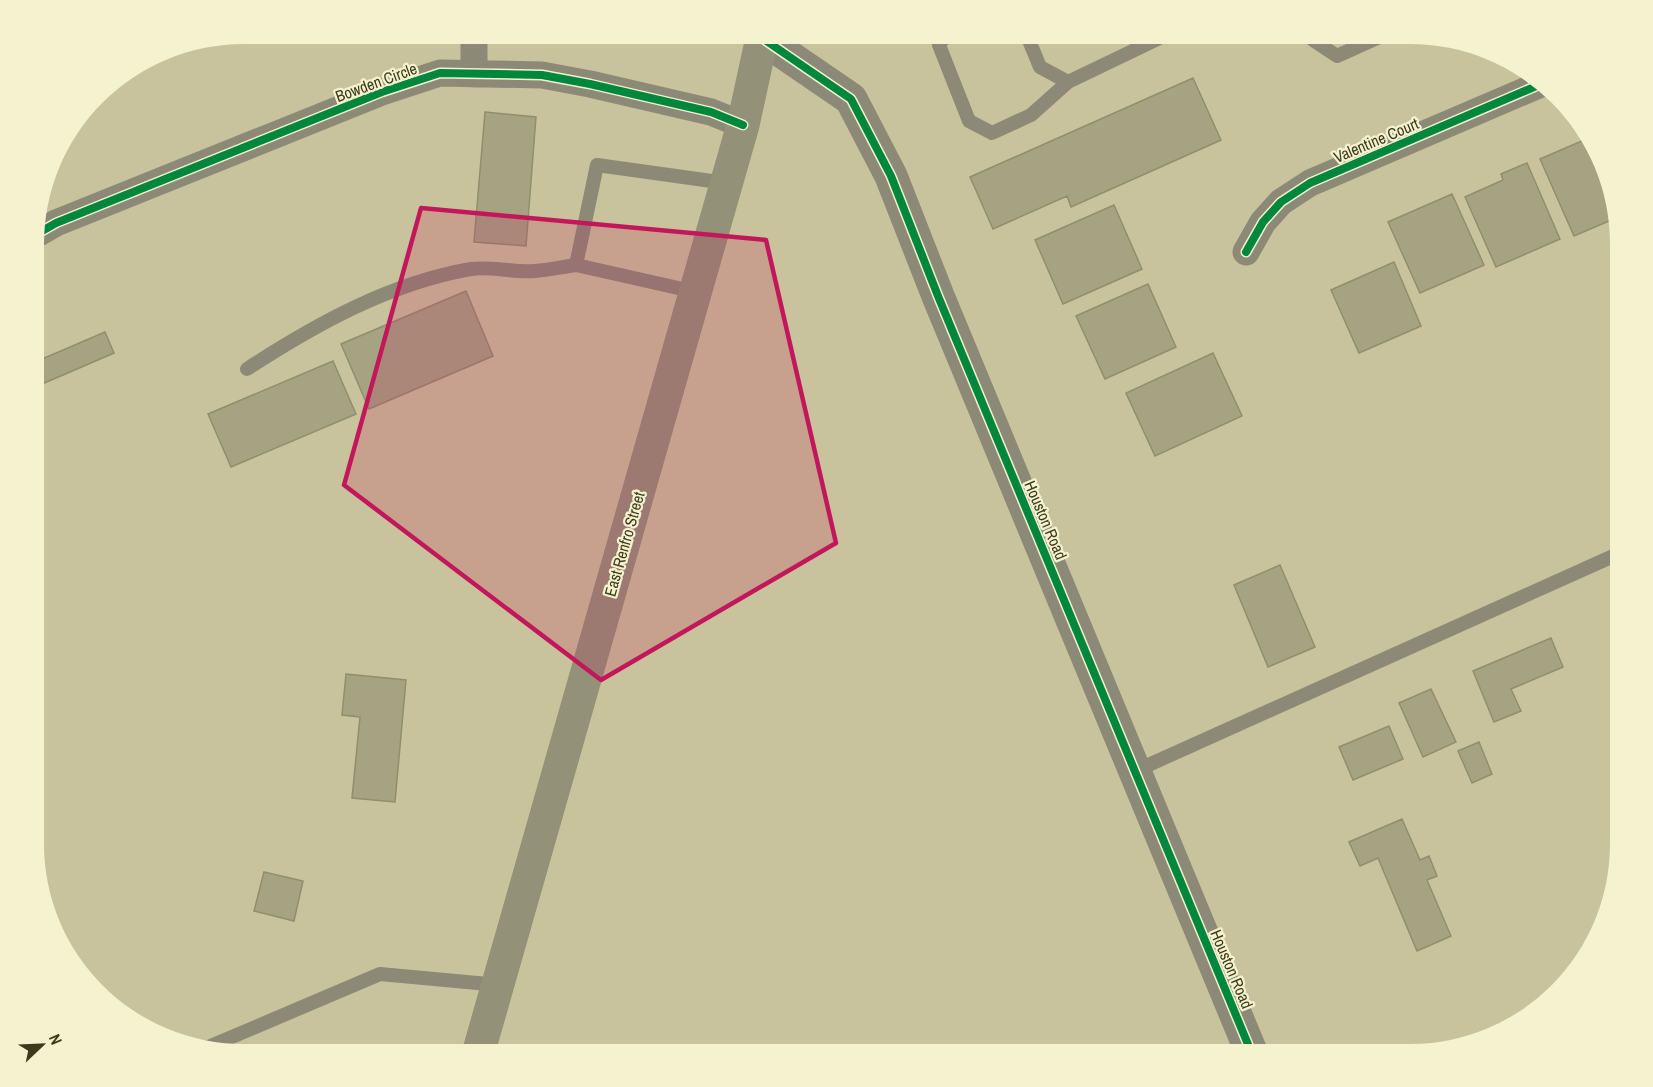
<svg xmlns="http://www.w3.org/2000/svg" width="1653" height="1087" viewBox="0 0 1653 1087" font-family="'Archivo Narrow',sans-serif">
	<rect width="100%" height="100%" fill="#c8c39c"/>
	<!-- building -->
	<path fill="#a6a383" stroke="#918e6e" stroke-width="1.5" d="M1193,78L1221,140L1071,207L1067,196L993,229L970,177Z
		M485,112L536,117L526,246L474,242Z
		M1591,137L1616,218L1574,236L1540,159Z
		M1527,163L1560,239L1496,267L1465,197L1503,180L1501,174Z
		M1452,194L1484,265L1420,293L1388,222Z
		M1114,205L1142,269L1063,304L1035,240Z
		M1394,262L1421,326L1359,353L1331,290Z
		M1148,284L1176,347L1105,379L1076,316Z
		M466,291L493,356L369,409L341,344Z
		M105,332L114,353L35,387V362Z
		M1213,353L1242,416L1155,456L1126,393Z
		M333,361L356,414L231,467L208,414Z
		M1280,565L1315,647L1268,667L1234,585Z
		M1551,638L1563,667L1511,689L1521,711L1494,722L1473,671Z
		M346,674L406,680L395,802L352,798L360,717L342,715Z
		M1431,689L1456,742L1423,757L1399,703Z
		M1389,726L1403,759L1353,780L1339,747Z
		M1479,742L1492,774L1472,783L1458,751Z
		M1402,819L1420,860L1429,856L1437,876L1427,880L1451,936L1417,951L1378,858L1360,866L1349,842Z
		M264,872L303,881L294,921L254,911Z"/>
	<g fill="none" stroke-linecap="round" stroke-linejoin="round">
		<!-- service -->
		<path stroke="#8c8a77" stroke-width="14" d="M947,33L939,45L969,121L992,133L1031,115L1068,82L1170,33
			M1026,33L1040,67L1068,82
			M1309,33L1313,40L1337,56L1388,33
			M696,292L576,265L597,165L726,183
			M247,369C316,324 390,283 471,269C492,266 514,273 535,271C549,270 563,267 576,265
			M1135,771L1620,553
			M206,1048L380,974L499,985"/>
		<!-- minor -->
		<path stroke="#8c8a77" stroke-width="27" d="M474,74V33
			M35,235L56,223L382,92L440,73L542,75L590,84L711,112L743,125
			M1246,252L1263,222L1281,202L1310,183L1541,84"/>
		<!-- tertiary -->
		<path stroke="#8c8a77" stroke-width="33" d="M762,38L851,99L891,176L938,296L1252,1054"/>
		<!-- secondary -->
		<path stroke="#939177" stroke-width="33" d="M478,1054L743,125L763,33"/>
		<!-- cycleway casing -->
		<g stroke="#f5f2cf" stroke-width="11">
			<path id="cycleway" d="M762,38L851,99L891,176L938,296L1252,1054
				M35,235L56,223L382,92L440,73L542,75L590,84L711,112L743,125
				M1246,252L1263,222L1281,202L1310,183L1541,84"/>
		</g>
		<!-- cycleway -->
		<use href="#cycleway" stroke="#00873e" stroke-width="8"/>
	</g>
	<!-- marked area -->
	<path fill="#c2185b" fill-opacity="0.2" stroke="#c2185b" stroke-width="4.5" stroke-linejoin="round" d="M421,208L766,240L836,543L601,680L344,485Z"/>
	<g text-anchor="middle" stroke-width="4.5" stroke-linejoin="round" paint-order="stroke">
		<!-- street labels -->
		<g font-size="16" fill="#3d3a1c" stroke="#f5f2cf">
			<text transform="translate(376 82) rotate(-20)" y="6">Bowden Circle</text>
			<text transform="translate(1376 140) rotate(-23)" y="6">Valentine Court</text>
			<text transform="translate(1046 520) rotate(67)" y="6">Houston Road</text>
			<text transform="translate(624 544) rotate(-74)" y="6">East Renfro Street</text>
			<text transform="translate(1232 969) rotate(67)" y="6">Houston Road</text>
		</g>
	</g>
	<!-- crop -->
	<path d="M0 0H1653V1087H0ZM244 44H1410A200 200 0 0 1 1610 244V844A200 200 0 0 1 1410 1044H244A200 200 0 0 1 44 844V244A200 200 0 0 1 244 44Z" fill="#f5f2cf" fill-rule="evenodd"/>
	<!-- north arrow -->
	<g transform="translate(42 1045) rotate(67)" stroke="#f5f2cf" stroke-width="4.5" paint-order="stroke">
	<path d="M0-4.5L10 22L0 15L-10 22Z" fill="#3d3a1c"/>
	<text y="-9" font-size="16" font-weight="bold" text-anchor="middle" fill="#3d3a1c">N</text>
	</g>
</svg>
